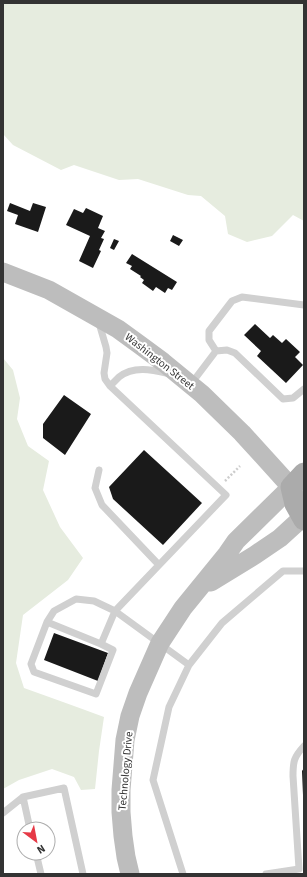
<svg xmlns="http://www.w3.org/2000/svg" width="307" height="877" viewBox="0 0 307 877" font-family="'Source Sans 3',sans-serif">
	<rect width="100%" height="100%" fill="#fff"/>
	<!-- green -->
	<path fill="#e6ecdf" d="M3,3H304V221L293,215L272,236L247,242L228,234L225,216L201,196L188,195L138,179L119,180L74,165L61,170L13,145L3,134Z
		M3,358L13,370L20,398L17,419L28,446L49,461L43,490L60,527L83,558L68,580L23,615L16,663L24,688C51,698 78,707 104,717L99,751L95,789L81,790L74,777L52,769L19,780L3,789Z"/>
	<!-- building -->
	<path fill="#1a1a1a" d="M10,203L30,211L33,203L46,207L38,232L15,224L18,215L7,211Z
		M86,208L103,216L98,228L105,231L101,238L104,239L99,250L101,251L93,268L79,261L90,236L66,225L74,209L83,213Z
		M173,235L183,240L179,246L170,241Z
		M114,239L119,241L114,250L110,248Z
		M132,254L177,282L172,290L168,288L165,293L156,287L153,291L142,283L144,280L140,277L141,276L130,269L132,266L126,263Z
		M255,324L270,338L273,335L282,343L286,339L300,352L295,357L303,365L286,383L257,356L261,351L244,335Z
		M64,395L91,414L65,455L43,438V424Z
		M144,450L202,503L163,545L113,499L109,487Z
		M54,633L108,653L98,681L44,660Z
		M304,768V795H303L302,771Z"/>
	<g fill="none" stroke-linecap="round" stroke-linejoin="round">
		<!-- path -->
		<path stroke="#cdcdcd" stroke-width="2.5" stroke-dasharray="2 2" stroke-linecap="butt" d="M225,481L240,466"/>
		<!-- lane -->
		<path stroke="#d0d0d0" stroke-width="7" d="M99,323L106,347L107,353L104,373L105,379L110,386L226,495L115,611L189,665
			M216,351L209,340V331L232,301L242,297L304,305
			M191,384L216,351L227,350L235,353L283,399L293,398L304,389
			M110,386C113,383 116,380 119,377C134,365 153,370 170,374
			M99,470L95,488L102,505L159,565
			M76,599L94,601L115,611L101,644L47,622L54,611Z
			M47,622L31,664L34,672L96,694L113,650L101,644
			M23,797L30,829
			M3,813L23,797L64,788L83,874
			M36,853L41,874
			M183,874L153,780L169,707L189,665L222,623L283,571H304
			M266,874L299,869L293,776C293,761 294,757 304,746"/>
		<!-- secondary -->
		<path stroke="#bdbdbd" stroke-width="19" d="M3,272L49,290L118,329L140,345L163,362L202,394L242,433L291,487L304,492
			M211,582L255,555L280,538L304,516
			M130,874L126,857L123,836L121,812V790L125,740L130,716L138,693L160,643L183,608L227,554L236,541L291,487"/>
		<!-- primary -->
		<path stroke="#ababab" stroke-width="21" d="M304,473L291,487L295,504L304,520"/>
	</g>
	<g text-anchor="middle" stroke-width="4" stroke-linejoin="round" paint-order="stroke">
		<!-- street labels -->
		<g font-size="11" fill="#333" stroke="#fff">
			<text transform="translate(160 361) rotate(38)" y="4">Washington Street</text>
			<text transform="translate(125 771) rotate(-85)" y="4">Technology Drive</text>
		</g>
	</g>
	<!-- border -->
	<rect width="307" height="877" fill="none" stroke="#333333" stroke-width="8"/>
	<!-- north arrow -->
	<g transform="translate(36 841) rotate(148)"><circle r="19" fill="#ffffff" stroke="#adadad"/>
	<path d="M0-3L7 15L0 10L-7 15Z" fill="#e63946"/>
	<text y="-6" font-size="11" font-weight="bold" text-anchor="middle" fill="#333333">N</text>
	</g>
</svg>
